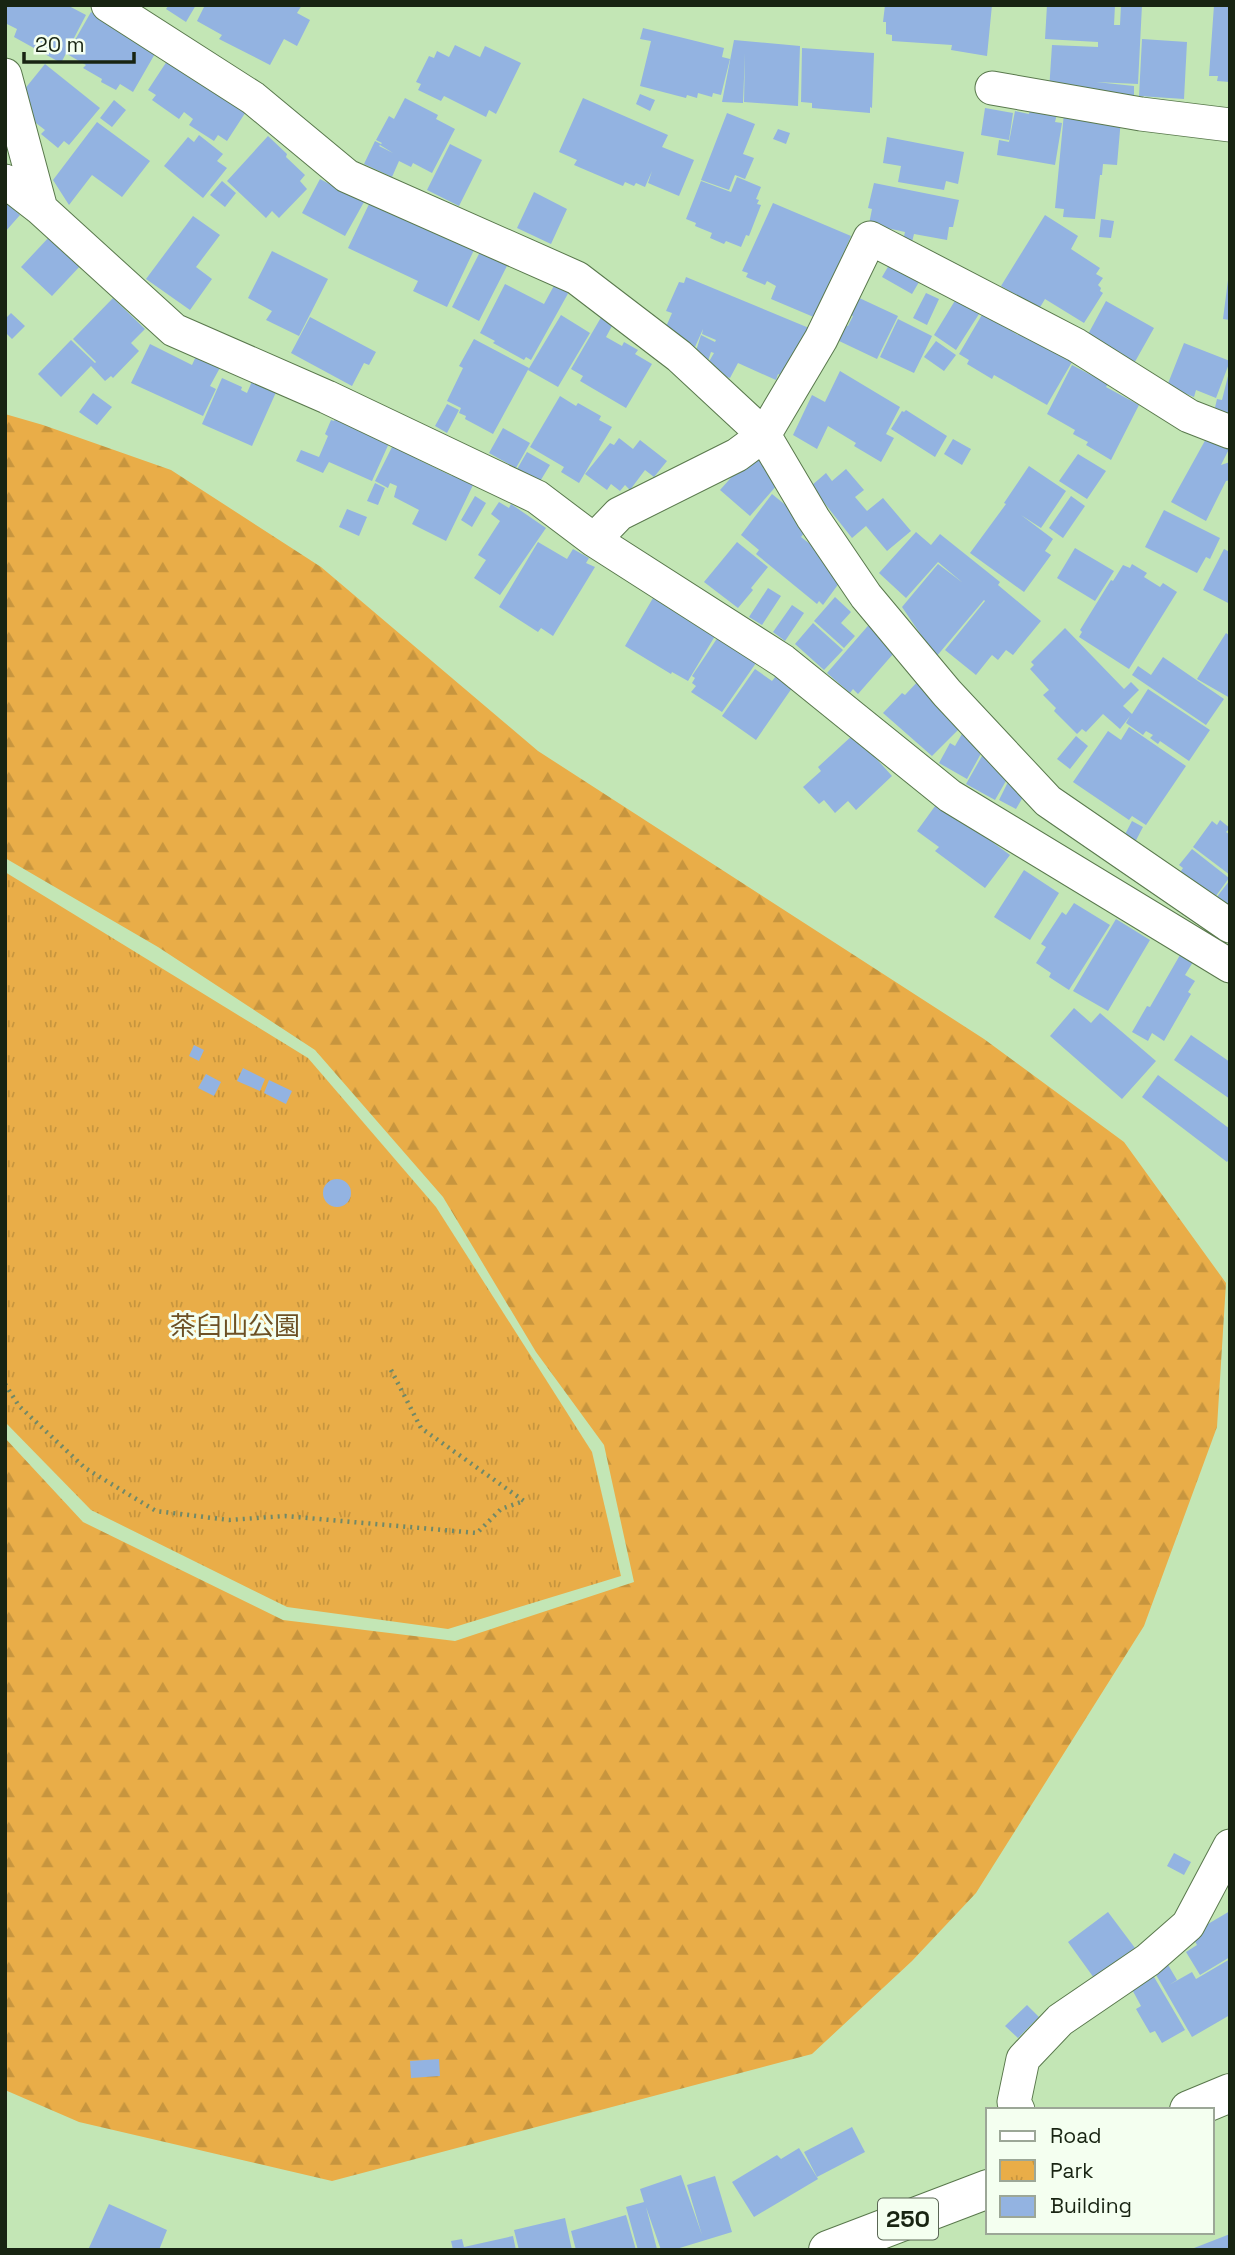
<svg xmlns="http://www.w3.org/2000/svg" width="1235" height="2255" viewBox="0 0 1235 2255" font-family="'Space Grotesk','Noto Sans JP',sans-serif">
	<defs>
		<pattern id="forest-firs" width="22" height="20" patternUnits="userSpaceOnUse" patternTransform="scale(1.75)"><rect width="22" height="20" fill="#e9ad48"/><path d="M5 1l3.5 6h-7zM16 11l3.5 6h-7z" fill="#c7953e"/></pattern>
		<pattern id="park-tufts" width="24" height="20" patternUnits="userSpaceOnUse" patternTransform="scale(1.75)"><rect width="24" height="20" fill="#e9ad48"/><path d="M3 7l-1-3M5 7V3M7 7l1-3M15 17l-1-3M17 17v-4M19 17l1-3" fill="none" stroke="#c7953e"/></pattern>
	</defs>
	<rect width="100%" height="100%" fill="#c3e6b5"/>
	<!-- forest -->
	<path fill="url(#forest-firs)" d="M5,414L43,425L171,470L321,567L538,751L984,1039L1124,1142L1226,1283L1217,1427L1144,1626L976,1893L912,1961L812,2054L332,2181L79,2122L5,2090V1438L83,1522L283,1620L455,1641L634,1582L604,1445L536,1352L443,1197L315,1050L158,947L5,858Z"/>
	<!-- park -->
	<path fill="url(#park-tufts)" d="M5,872L308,1058L436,1207L592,1452L621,1576L448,1629L287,1607L91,1510L5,1422Z"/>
	<!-- building -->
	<path fill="#93b3e1" d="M5,5H67L86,15L61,63L14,37L17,29L5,23Z
		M169,5H196L186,22L166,9Z
		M205,5H302L297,13L310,20L297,46L284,39L270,65L219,39L222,35L197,21Z
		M885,5H992L987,56L951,50L952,45L892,41V35L886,34V22H883Z
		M1047,5H1115L1114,25H1120L1121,5H1142L1138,84L1096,82L1134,86V96L1049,91L1052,45L1098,47V42L1045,39Z
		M1214,5H1230V82L1217,81L1218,76H1209Z
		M91,12L146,43L156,52L133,92L120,84L116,90L101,82L102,79L83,68L86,65L67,54Z
		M643,28L724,48L722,57L730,59L721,95L713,93L712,97L698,93L697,98L687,95L686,98L640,86L651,41L640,39Z
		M1142,39L1187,42L1184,99L1139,96Z
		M734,40L800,46L798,106L744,102L745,53L743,103L722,102Z
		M455,45L480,57L485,46L521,63L496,114L489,110L486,117L444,96L441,101L418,90L421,84L416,82L429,56L434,58L437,51L449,57Z
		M802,48L874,53L872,108L870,107V113L812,108V103L801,102Z
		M171,55L249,107L227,141L218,135L214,141L189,125L193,119L184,112L179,119L152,100L156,95L148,90Z
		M45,64L100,108L69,145L64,141L58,148L41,134L45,130L23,113L19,96Z
		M640,94L655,100L650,111L636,104Z
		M405,98L438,115L436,119L455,129L432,173L413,163L411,167L399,161L392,177L364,164L375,141L381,144L379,146L393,153L380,145L382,143L376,140L389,116L394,119Z
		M583,98L668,135L662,147L694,160L679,196L648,183L652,171L645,187L636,183L634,186L625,182L623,186L574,165L577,160L559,152Z
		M114,100L126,110L112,127L100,118Z
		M985,108L1013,113L1009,140L981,135Z
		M1030,109L1057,114L1055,122L1062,123L1055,165L997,155L999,140L1009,142L1015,111L1029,114Z
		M727,113L755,124L743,154L754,158L745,179L735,175L729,190L701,180Z
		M1064,113L1121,119L1117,165L1103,164L1102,175H1100L1095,219L1063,217L1064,209L1055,208Z
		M97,122L150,161L122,197L92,175L69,205L53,180Z
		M778,129L790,133L786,144L773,139Z
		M199,135L223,154L217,161L227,168L203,198L164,166L188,137L194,142Z
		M268,136L287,154L286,157L305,175L300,181L307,189L279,218L272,211L266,218L227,181Z
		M887,137L964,152L958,184L946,181L944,190L898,182L901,166L883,163Z
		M450,144L482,160L459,206L427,190Z
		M737,177L761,187L756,199L759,200L757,204L761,205L749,236L746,235L741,247L726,241L724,244L710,238L712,233L695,226L696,223L686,219L701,181L731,192Z
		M320,179L364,202L345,236L302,213Z
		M222,181L236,193L225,207L210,195Z
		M874,183L959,200L953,227H949L947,240L914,234L911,246L902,245L905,232L869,224L872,209L868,208Z
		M534,192L567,209L551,244L517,228Z
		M371,200L474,250L447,307L413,291L418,281L348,248Z
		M5,202L20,215L5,232Z
		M773,203L851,236L816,318L771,299L776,286L767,281L765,285L746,277L748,273L742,271Z
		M1045,215L1078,236L1071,249L1100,268L1096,274L1103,278L1098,285L1101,288L1100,291L1103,293L1084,323L1045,299L1039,309L1001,286Z
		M193,216L220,235L196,267L212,279L190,310L146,279Z
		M1101,219L1114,221L1111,238L1099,237Z
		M51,235L82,264L52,296L21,267Z
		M482,248L509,262L479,321L452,307Z
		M272,251L328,279L299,336L266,320L272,311L248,298Z
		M889,265L919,282L912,294L882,277Z
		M686,277L809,328L787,378L778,374L776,380L738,363L730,378L718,374L719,370L707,365L714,353L711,352L707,364L695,354L701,335L715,342L716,340L702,334L703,329L695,347L679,340L681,336L665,329L672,313L666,311L679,282L684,283Z
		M1228,280H1230V320L1223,319Z
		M556,282L570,290L531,360L526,357L524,360L493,343L495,341L480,333L505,284L544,304Z
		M926,293L939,299L927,325L913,318Z
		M855,296L898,316L877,359L837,340L845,325L848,326L853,316L847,313Z
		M113,298L145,329L131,343L139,351L113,378L111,376L105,381L91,366L61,397L38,374L71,340L95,363L96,362L73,339Z
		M956,299L979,314L956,350L934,335Z
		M1106,301L1154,328L1132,367L1086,338Z
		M11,313L25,326L12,339L5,332V319Z
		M983,313L1018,335L1020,333L1072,362L1047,405L994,375L992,379L967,364L969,360L959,354Z
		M603,314L613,324L606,337L622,346L624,342L638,350L635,354L652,364L626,408L580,381L583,376L571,369Z
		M561,315L590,333L558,387L528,370Z
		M310,317L376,352L369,365L364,363L352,386L291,353Z
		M898,319L932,336L914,373L880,357Z
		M474,339L529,368L493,434L465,419L466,416L459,413L461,408L447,401L463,368L459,366Z
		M936,341L956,355L944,371L924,357Z
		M1184,343L1230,361L1216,398L1196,390L1194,397L1167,386Z
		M150,344L192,365L198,352L222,364L210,386L216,389L203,416L131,383Z
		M1072,365L1108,384L1106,387L1139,405L1111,460L1086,445L1088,442L1073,434L1075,430L1047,414Z
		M840,371L900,407L886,434L894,438L881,462L854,446L856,443L828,426L817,449L793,435L812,395L825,402Z
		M1229,372H1230V419L1214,412L1217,399L1222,400Z
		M222,378L242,387L241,390L247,393L253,379L277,390L252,446L202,424Z
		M93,393L112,407L97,425L79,412Z
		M560,396L576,406L578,403L601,416L599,420L612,427L579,483L561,472L564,467L530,447Z
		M447,404L459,410L447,433L435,426Z
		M906,410L947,436L935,457L891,429L902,411L904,412Z
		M336,417L390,441L372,481L329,462L323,473L296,461L301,450L319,457L328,436L325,434L331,420L334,421Z
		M503,428L530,443L516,468L489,453Z
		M1207,437L1229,449L1221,465L1230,462V480L1226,481L1206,521L1171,502Z
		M619,438L633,449L640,440L667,461L654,477L645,470L630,490L625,485L620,491L611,484L607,490L585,474L610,443L614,445Z
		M953,439L971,449L962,465L944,454Z
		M395,441L420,453L417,459L452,476L453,473L474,483L446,541L412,524L419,510L394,497L397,486L390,483L388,488L375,481Z
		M769,451L785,476L750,516L720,490L745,462Z
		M527,452L550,465L539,483L516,471Z
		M1078,454L1106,471L1087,499L1059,481Z
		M1029,466L1066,491L1041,528L1021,515L1053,539L1045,551L1051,555L1024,592L970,553L1006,504L1004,503Z
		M846,469L864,490L855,497L867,511L883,498L911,531L887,551L866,526L852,538L811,486L826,473L832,481Z
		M375,483L385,488L378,505L367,501Z
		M772,494L810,525L801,537L828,558L848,571L823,605L819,601L817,604L756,554L759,550L741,535Z
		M475,496L486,503L472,527L461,520Z
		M1071,496L1085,506L1063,538L1049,528Z
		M499,502L509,508L511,504L546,528L500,595L474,578L486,560L478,555L500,521L491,514Z
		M347,509L367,517L359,536L339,527Z
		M1164,510L1220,538L1210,559L1206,557L1197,573L1145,547Z
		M916,532L931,545L940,534L1000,582L998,585L1041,621L1013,655L1006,650L998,660L992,655L976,675L945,650L985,601L984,600L936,657L902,607L938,564L963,583L938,562L906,598L879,573Z
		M538,542L567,559L573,549L589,558L586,563L595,567L553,636L541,628L538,632L499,607Z
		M737,542L768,567L751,588L753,590L738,608L704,582Z
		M1075,548L1114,571L1095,601L1057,578Z
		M1224,549L1230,552V604L1203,590Z
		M1132,564L1147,573L1144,577L1160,587L1163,583L1177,592L1129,669L1079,637L1082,632L1080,630L1111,580L1113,581L1123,565L1130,568Z
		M768,588L781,596L762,625L749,617Z
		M835,597L851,612L841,623L855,636L844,648L814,621Z
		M653,598L715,636L688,681L672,672L671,674L625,646Z
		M792,605L804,613L785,641L773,632Z
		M873,620L901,645L858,694L853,689L850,693L827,673Z
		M813,623L843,650L824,670L795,644Z
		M1065,628L1124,689L1131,682L1139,690L1123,706L1132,714L1148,689L1210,730L1189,761L1160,741L1158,744L1150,738L1153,735L1146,731L1143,735L1126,723L1130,716L1120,729L1103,714L1086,732L1082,729L1077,734L1054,711L1056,708L1043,695L1049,690L1030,669L1034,665L1031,662Z
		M1226,633L1230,636V698L1197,679Z
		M718,637L756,663L722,712L691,692L696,686L692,683L695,678L692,676Z
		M1163,657L1224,699L1206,725L1132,675L1138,666L1151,675Z
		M755,669L772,681L776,676L792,688L756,740L722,716Z
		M921,678L965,723L932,756L883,713L902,693L905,695Z
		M966,727L984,748L967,779L939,763L950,743L955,746Z
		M1129,727L1186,766L1146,825L1132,816L1129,820L1073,782L1108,731L1121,740Z
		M854,734L892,776L856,810L848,801L835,813L824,800L819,804L803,787L821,771L818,767Z
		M1076,736L1088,746L1070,769L1057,759Z
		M986,749L1010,774L995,800L966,784Z
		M1009,780L1023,797L1016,809L999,800Z
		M938,802L1010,855L985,888L935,851L939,847L917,831Z
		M1220,820L1230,828L1226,832L1230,835V875L1193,847L1212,821L1217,825Z
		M1132,821L1143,827L1133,846L1122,840Z
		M1192,849L1229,878L1213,900L1179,874L1183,868L1179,865Z
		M1024,870L1059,893L1030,940L994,917Z
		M1230,880V909L1216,898Z
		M1074,903L1110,925L1069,990L1049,977L1051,973L1036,963L1046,947L1041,944L1062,912L1066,915Z
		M1116,919L1150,940L1108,1011L1073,991Z
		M1180,955L1193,962L1185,975L1195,981L1188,992L1191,994L1164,1041L1152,1033L1148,1041L1132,1032L1147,1006L1150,1007Z
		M1074,1008L1091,1023L1100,1013L1156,1061L1122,1099L1050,1036Z
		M1191,1035L1230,1062V1099L1174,1060Z
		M194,1045L204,1050L199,1061L189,1056Z
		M243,1068L265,1079L260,1091L237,1081Z
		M206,1074L221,1082L214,1096L198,1088Z
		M1158,1075L1230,1129V1158L1227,1162L1142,1097Z
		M269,1080L292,1091L286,1104L264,1093Z
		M323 1193a14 14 0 1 1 28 0a14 14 0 1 1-28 0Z
		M1174,1853L1191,1862L1184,1875L1167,1866Z
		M1230,1911V1957L1200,1975L1186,1952L1197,1945L1191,1934Z
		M1108,1912L1135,1948L1094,1978L1068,1942Z
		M1164,1958L1177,1980L1169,1985L1192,1972L1196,1979L1230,1959V2015L1192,2037L1151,1966Z
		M1150,1970L1185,2030L1162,2043L1155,2031L1150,2033L1136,2009L1141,2006L1128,1982Z
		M1027,2005L1039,2017L1018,2038L1005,2026Z
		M439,2059L440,2076L411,2078L410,2061Z
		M852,2127L865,2152L817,2177L804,2152Z
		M799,2148L818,2179L754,2217L732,2182L777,2155L781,2159Z
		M681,2175L702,2235L687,2185L715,2176L732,2232L673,2250H661L646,2207L657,2249L638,2250L626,2207L644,2202L640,2189Z
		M109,2204L167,2230L159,2250H88Z
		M626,2215L636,2250H576L571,2231Z
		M565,2218L572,2250H519L514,2230Z
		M1230,2234V2250H1189Z
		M513,2236L516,2250H453L451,2241L462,2239L464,2247Z"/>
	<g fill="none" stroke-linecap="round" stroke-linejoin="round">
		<!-- street casing -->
		<g stroke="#59784c" stroke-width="35">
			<path id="street" d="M108,5L253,98L347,176L577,278L679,356L764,435L813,518L866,596L947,693L1048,801L1230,926
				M5,75L41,209
				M992,88L1141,114L1230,125
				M5,181L41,209L174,330L327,397L537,497L594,540L783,661L950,796L1230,966
				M594,540L619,514L737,455L764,435L821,339L870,238L1076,345L1189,416L1230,432
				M1018,2110L1014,2102L1023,2059L1060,2020L1148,1960L1188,1925L1230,1846"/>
		</g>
		<!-- highway casing -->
		<g stroke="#59784c" stroke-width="40">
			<path id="highway" d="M1189,2110L1230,2093
				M828,2250L988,2189"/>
		</g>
		<!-- path -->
		<path stroke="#718967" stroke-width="4.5" stroke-dasharray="2 5" stroke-linecap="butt" d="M5,1384L19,1406L85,1468L156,1511L229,1520L285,1516L477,1533L501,1509L524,1501L421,1428L389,1366"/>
		<!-- street -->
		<use href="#street" stroke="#fff" stroke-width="33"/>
		<!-- highway -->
		<use href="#highway" stroke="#fff" stroke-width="38"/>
	</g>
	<g text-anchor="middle" stroke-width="6" stroke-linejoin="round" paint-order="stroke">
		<!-- shield labels -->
		<rect fill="#f4fff0" stroke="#5a6655" stroke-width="2" x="878" y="2198.5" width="60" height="41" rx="5"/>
		<g font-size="24" font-weight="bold" fill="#182412">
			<text x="908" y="2227">250</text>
		</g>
		<!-- park labels -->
		<g font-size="26" fill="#6c5024" stroke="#f4fff0">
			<text x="235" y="1335">茶臼山公園</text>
		</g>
	</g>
	<!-- border -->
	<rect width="1235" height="2255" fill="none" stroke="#182412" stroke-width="14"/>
	<!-- legend -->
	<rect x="986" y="2108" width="228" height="126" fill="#f4fff0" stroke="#9ca797" stroke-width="2"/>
	<rect x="1000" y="2131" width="35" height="10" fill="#ffffff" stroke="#9ca797" stroke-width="2"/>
	<text x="1050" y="2143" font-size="21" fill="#182412">Road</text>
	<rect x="1000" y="2160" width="35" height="21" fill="url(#park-tufts)" stroke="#9ca797" stroke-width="2"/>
	<text x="1050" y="2178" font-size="21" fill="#182412">Park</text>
	<rect x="1000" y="2196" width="35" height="21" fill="#93b3e1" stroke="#9ca797" stroke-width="2"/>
	<text x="1050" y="2213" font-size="21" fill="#182412">Building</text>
	<!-- scale -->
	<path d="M24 52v10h110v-10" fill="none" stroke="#182412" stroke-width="3.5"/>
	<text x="35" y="52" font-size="21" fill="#182412" stroke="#f4fff0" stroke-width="5" paint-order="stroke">20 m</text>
</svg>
